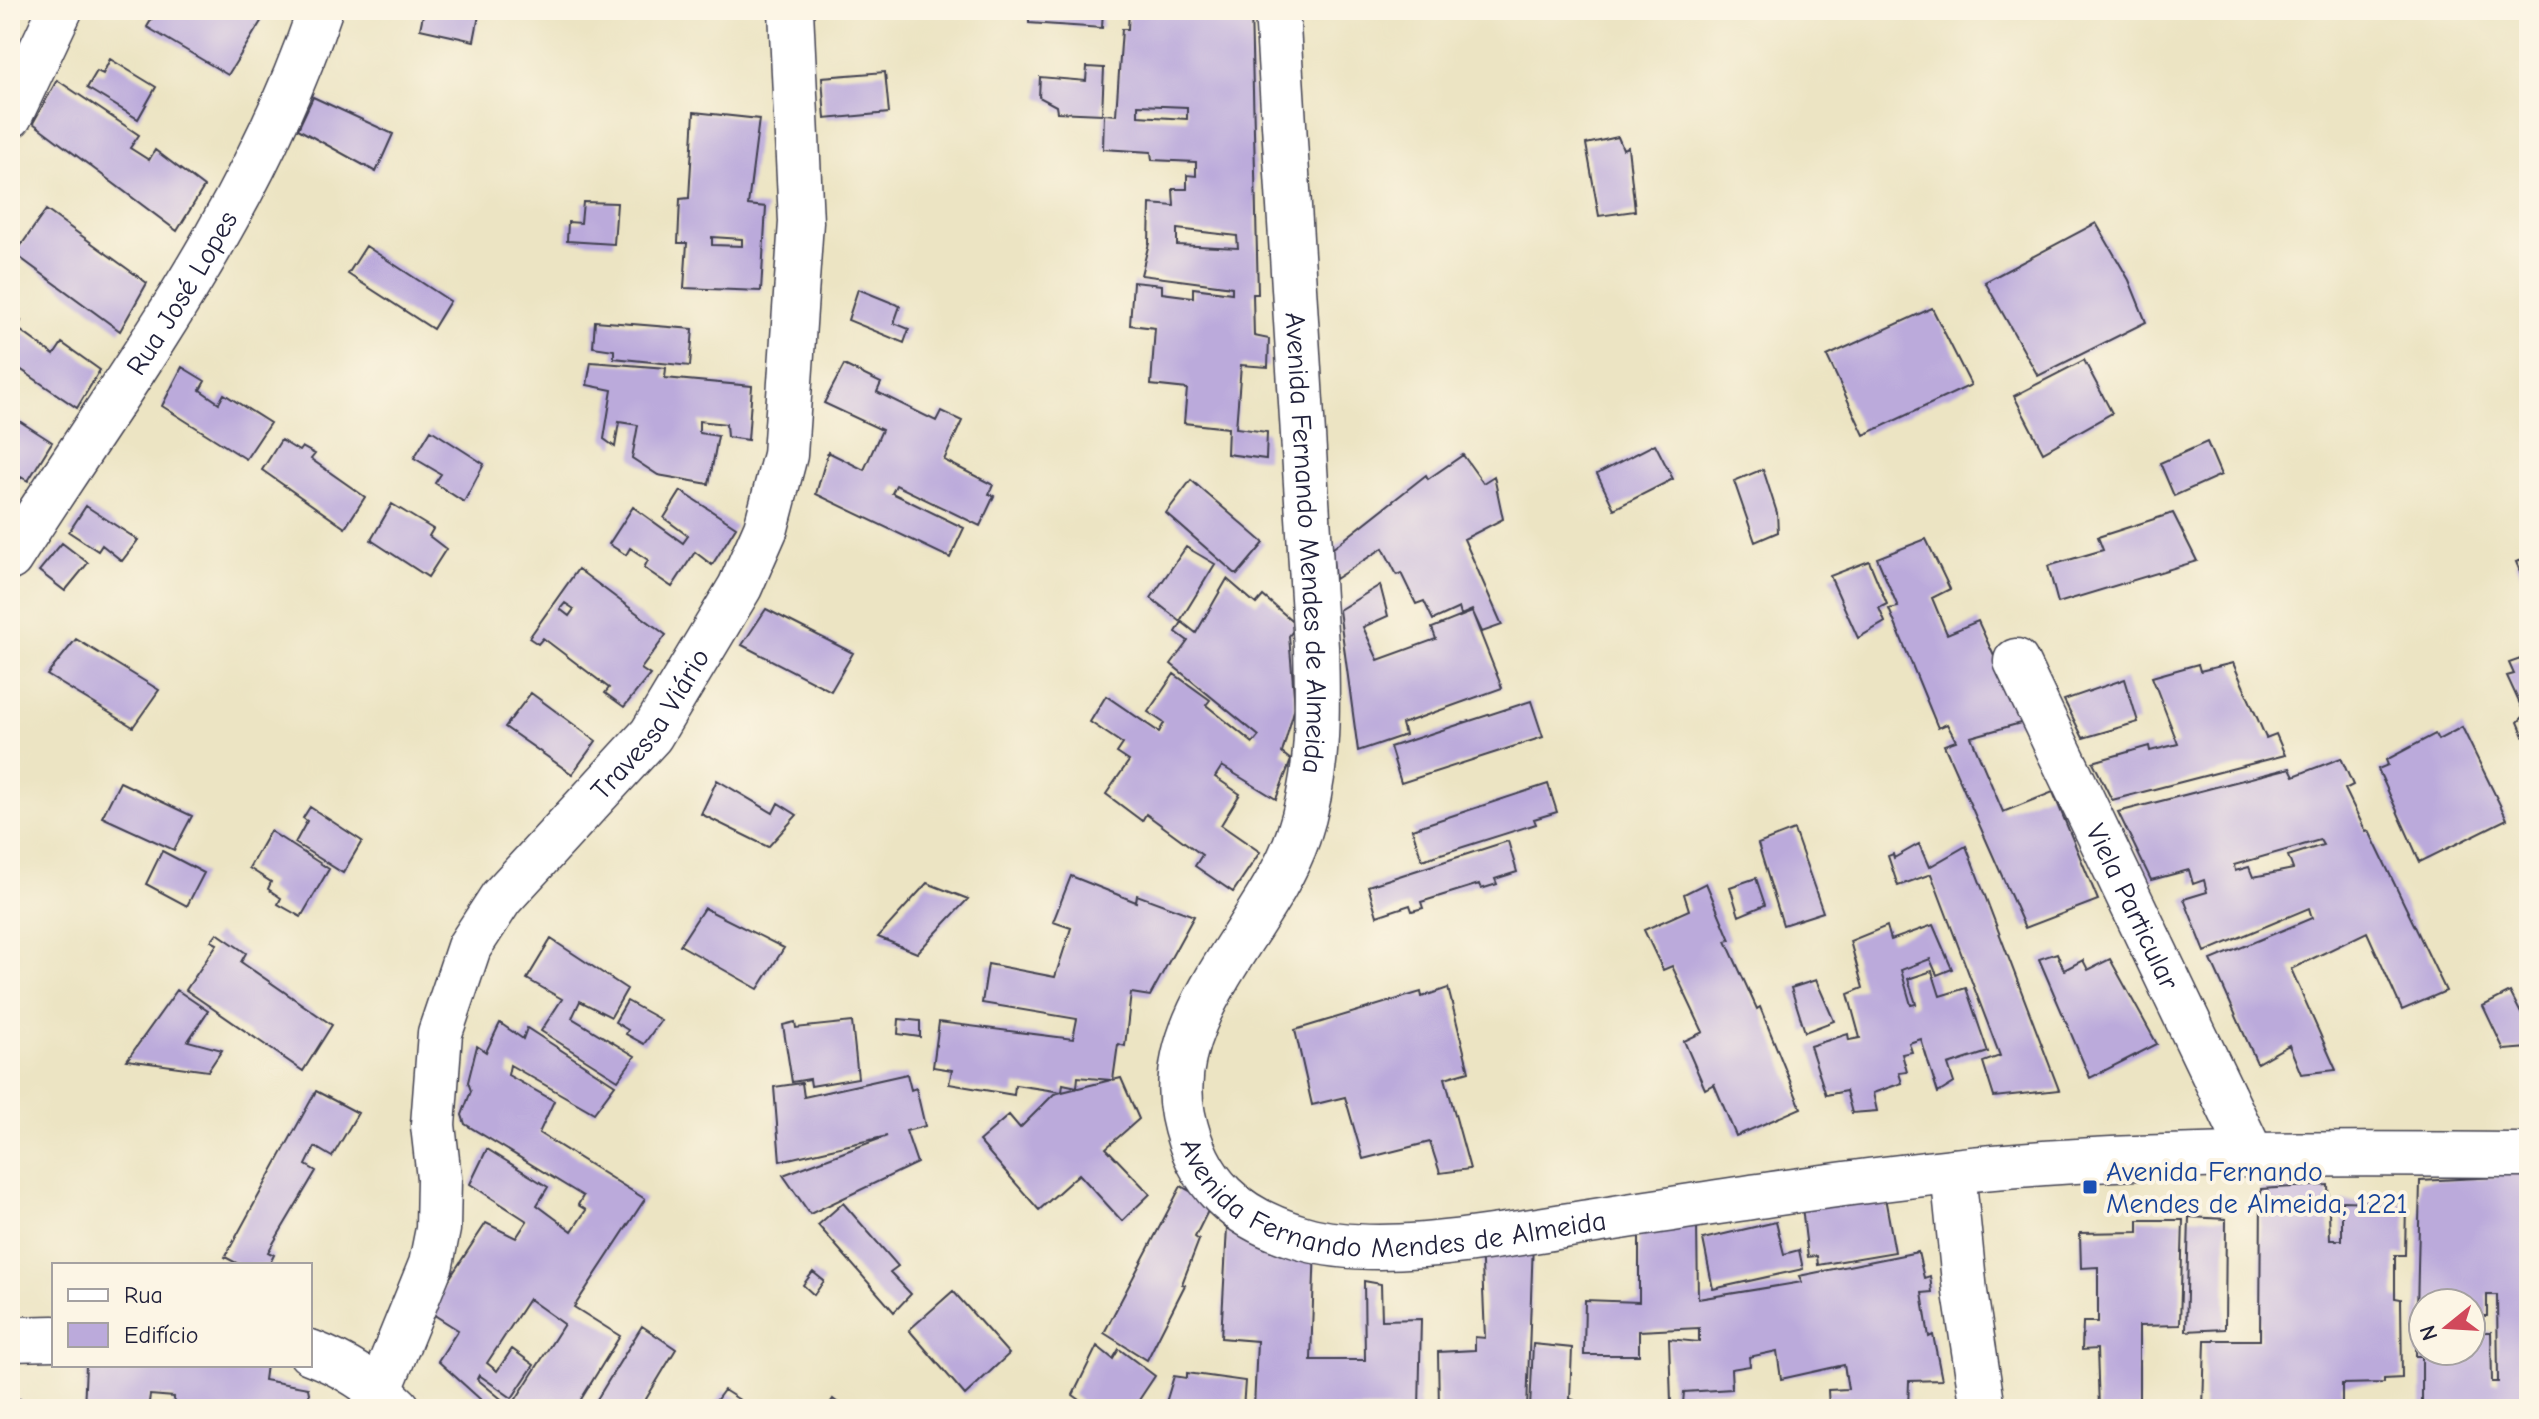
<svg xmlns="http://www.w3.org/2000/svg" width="2539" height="1419" viewBox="0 0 2539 1419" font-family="'Comic Neue',sans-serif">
	<rect width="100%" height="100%" fill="#fcf5e5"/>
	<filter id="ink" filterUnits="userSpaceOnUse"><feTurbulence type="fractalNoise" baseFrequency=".0125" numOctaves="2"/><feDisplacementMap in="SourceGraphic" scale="16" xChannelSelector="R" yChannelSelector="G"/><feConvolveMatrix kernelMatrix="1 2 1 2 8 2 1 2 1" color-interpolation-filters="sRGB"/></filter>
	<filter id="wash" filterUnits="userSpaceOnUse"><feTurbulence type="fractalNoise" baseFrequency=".006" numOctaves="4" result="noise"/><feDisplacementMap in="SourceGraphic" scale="32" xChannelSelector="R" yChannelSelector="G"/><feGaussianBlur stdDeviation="1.8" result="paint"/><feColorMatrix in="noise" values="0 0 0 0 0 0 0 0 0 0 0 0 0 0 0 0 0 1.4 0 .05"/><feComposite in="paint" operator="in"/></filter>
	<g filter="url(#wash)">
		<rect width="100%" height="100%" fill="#ece4c3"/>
		<g id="blocks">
			<!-- building -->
			<path fill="#bbaadb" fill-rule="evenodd" d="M157,10H268L228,75L147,27Z
				M424,10H480L474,41L420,29Z
				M1029,10H1103L1102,28L1029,23Z
				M1129,10H1251L1258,294H1253L1254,336L1269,339L1268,367L1241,365L1236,428L1267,432L1266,459L1227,454L1228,428L1184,423L1187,389L1151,385L1155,328L1130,325L1133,282L1162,285V293L1193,297V288L1232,293V287L1141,275L1149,243L1150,204L1174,206L1173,189H1187V175L1196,176V162L1152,160L1151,152L1103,149L1104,114L1116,115L1122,29H1128ZM1138,105L1187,107V119L1138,116ZM1177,229L1237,236L1238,248L1177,245Z
				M110,59L156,87L138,119L87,88L97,71L103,74Z
				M1087,67L1104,68L1102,114L1057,112L1056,106L1039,97L1040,77L1086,81Z
				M885,72L889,113L825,119L822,77Z
				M57,80L139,135L130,148L149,160L155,150L204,187L177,231L33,123Z
				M313,97L393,134L376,172L298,129Z
				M694,112L759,119L748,205L766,207L761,291L684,288L687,243H678L680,199L689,198ZM712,237L742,239V246L712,245Z
				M1618,137L1623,149L1628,147L1635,211L1599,216L1586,144Z
				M583,202L617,203L614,244L567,241L568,222L581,223Z
				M46,210L147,283L120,331L15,254Z
				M2096,223L2129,280L2146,322L2038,376L1985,282Z
				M366,246L450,301L433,329L348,274Z
				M858,289L900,306L894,323L909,329L904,343L848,320Z
				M1932,308L1971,385L1864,435L1827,356Z
				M10,313L21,321L17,328L54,355L62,343L100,370L77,408L10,362Z
				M595,321L693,329L690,366L614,358V350L593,347Z
				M2084,360L2112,413L2043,452L2014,396Z
				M591,362L666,368L665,378L752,386L748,440L727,437L726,424L699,421V433L718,436L709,484L658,475L632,458L638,425L619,422L615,447L604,439L612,390L587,385Z
				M844,365L881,383L877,392L936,421L941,411L962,421L944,460L993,485L989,494L994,496L980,526L896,485L892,493L964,528L950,558L816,494L828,452L864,470L882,430L824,403Z
				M182,367L205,381L200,390L219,403L224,394L270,423L246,459L162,406Z
				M10,415L52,442L28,481L21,477L10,493Z
				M431,430L484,464L464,502L435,483L441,474L414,458Z
				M281,440L299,451L302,447L315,454L311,459L365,497L345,528L262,470Z
				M2207,442L2221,475L2174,496L2160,463Z
				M1655,444L1673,479L1614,509L1597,474Z
				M1463,455L1483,483L1494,476L1503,519L1464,539L1502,625L1482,632L1472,610L1461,615L1459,608L1433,620L1424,601L1416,604L1401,573L1397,575L1383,548L1335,579L1332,549L1426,475L1428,479Z
				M1763,469L1777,513L1778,532L1755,542L1734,481Z
				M1191,480L1264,543L1237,575L1166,513Z
				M681,491L736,527L712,565L695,552L672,587L644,568L648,560L630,548L626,555L609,544L633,507L683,543L688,536L664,518Z
				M392,504L433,529L429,536L446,549L428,577L371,540Z
				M86,506L138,540L122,561L102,545L98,551L69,532Z
				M2173,513L2197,561L2058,603L2048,566L2103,550L2098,537Z
				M1926,539L1950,589L1932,598L1947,634L1978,621L2024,722L1971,737L2003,812L2053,792L2098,900L2025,928L1944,745L1956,741L1947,724L1938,728L1889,609L1898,607L1877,558Z
				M62,543L88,563L65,591L39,571Z
				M1186,547L1215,564L1180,621L1151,598Z
				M2529,558V593L2516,562Z
				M1869,561L1887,604L1879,608L1885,622L1858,638L1830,576Z
				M578,569L666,635L641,669L650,675L624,707L605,693L609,688L543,638L538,644L529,638ZM565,603L574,609L569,616L560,609Z
				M1227,579L1256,604L1263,596L1297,625L1289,636L1295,707L1282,753L1291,760L1276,799L1222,766L1215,777L1240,794L1221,825L1260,852L1233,892L1195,866L1202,855L1146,814L1142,821L1106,794L1129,761L1117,753L1123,744L1090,722L1106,696L1159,732L1164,723L1148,712L1174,674L1210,700L1206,705L1253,743L1259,736L1171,664L1188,641L1176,632L1182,622L1196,633Z
				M1380,585L1388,616L1363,627L1378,660L1436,639L1432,628L1472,612L1502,688L1402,724L1405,735L1358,751L1339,610Z
				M766,609L853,653L831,691L742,645Z
				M76,639L159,690L133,727L47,675Z
				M2529,656V748L2518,722L2525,715L2507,676L2514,674L2509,663Z
				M2233,663L2266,738L2276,734L2285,755L2112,800L2093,762L2149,746L2150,751L2178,744L2152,677L2198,664L2200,671Z
				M2125,679L2138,722L2083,738L2064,700Z
				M531,693L596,741L572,774L505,727Z
				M1531,701L1543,737L1401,783L1390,747Z
				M2462,727L2507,819L2420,862L2378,769L2388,765L2386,760L2435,734L2438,740Z
				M2341,758L2353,785L2345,789L2366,832L2369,831L2446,991L2402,1010L2367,932L2291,969L2336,1070L2301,1074L2289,1045L2257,1063L2211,960L2312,918L2309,908L2205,952L2184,899L2207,892L2204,880L2193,884L2189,870L2151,880L2118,812L2290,768L2294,776ZM2320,840L2323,845L2288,856L2293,869L2253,877L2249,867L2235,871L2234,865Z
				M717,780L773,813L778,803L797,815L768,847L701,814Z
				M120,782L192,816L174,850L102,817Z
				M1548,784L1557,812L1534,819L1536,824L1422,860L1412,829Z
				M310,807L362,841L343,873L295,843L307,821L303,818Z
				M1794,830L1823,912L1783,925L1758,844Z
				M270,831L329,869L301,917L278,904L281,898L268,889L271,882L249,868Z
				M1508,841L1517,872L1495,879L1497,884L1481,889L1479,884L1421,902L1423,908L1412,911L1410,905L1377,916L1368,886Z
				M1919,844L1929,867L1966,846L2059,1090L1994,1097L1983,1062L2000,1056L1931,874L1898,886L1888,856L1893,854L1894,858Z
				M162,851L204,873L187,906L146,884Z
				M1071,876L1136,902L1137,895L1194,916L1150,996L1131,993L1125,1046L1118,1044L1113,1080L1121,1078L1139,1119L1106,1148L1150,1194L1122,1221L1079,1174L1039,1210L979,1141L1009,1115L1020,1128L1054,1094L1111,1080L1078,1077L1077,1087L1063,1084L1062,1092L1015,1085L1014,1095L949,1084L952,1070L933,1067L939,1022L1073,1039L1077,1019L982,1003L988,964L1055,977L1071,928L1053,922Z
				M1756,878L1765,905L1739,916L1730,887Z
				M927,883L968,899L917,953L878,937Z
				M1706,883L1730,940L1726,941L1757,1009L1760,1007L1801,1108L1736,1136L1714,1084L1705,1089L1684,1041L1703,1032L1672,966L1663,970L1644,930L1689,910L1684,894Z
				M704,908L784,948L758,989L680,945Z
				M1933,925L1952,969L1937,975L1930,959L1901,970L1911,1005L1916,1004L1908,979L1932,971L1940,996L1966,988L1988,1052L1948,1065L1954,1083L1938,1093L1921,1039L1909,1043L1912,1052L1902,1054L1907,1072L1899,1073L1902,1083L1873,1093L1877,1111L1852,1113L1846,1091L1826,1095L1810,1046L1848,1034L1849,1040L1860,1038L1848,994L1863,988L1850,941L1887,926L1891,940Z
				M217,933L246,953L241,962L332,1025L303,1071L186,990L217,944L211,941Z
				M551,939L627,989L611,1017L580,1001L572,1018L635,1056L618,1080L541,1031L562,999L527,979Z
				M2057,953L2064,970L2083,960L2088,970L2110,959L2157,1044L2090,1078L2039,959Z
				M1816,980L1834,1021L1805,1032L1791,988Z
				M1448,988L1469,1071L1445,1078L1470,1169L1440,1173L1430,1142L1363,1159L1345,1097L1312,1105L1295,1030L1421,992L1422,997Z
				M177,990L208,1011L188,1041L222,1050L208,1071L127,1060Z
				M2510,992L2529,1029V1048L2504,1050L2483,1006Z
				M627,1001L661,1020L644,1044L626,1034L628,1030L615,1022Z
				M899,1019L920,1021V1037L898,1034Z
				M795,1022L796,1028L852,1022L858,1078L811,1086L810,1079L792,1082L783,1025Z
				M500,1023L523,1039L527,1028L615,1085L594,1113L510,1065L508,1075L554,1101L539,1133L645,1199L574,1307L620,1336L575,1409H491L438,1361L458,1330L428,1311L486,1223L516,1238L527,1221L470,1184L487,1149L548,1187L537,1205L572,1231L586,1210L578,1205L583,1196L465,1124L462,1115L471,1091L468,1082L477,1046L486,1052ZM529,1299L564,1324L511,1407L477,1379L479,1375L512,1398L534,1365L512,1349L497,1371L487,1363Z
				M907,1074L911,1090L916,1088L925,1126L906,1131L917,1163L810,1214L783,1175L887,1136L780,1161L774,1087L802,1083L804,1097Z
				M316,1091L358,1113L332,1157L315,1147L306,1165L316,1171L268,1252L274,1255L269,1265H240L225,1257Z
				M2498,1164L2529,1165V1409H2422V1356H2416L2420,1181L2497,1177ZM2487,1295H2497L2498,1382H2492L2491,1332H2471V1351H2423V1303H2471V1316H2487Z
				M2328,1185L2330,1240H2342V1201L2406,1203L2405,1255H2395V1298L2401,1299L2402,1378L2384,1379V1383L2342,1384V1409H2203L2205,1340H2260L2261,1189Z
				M1181,1186L1212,1203L1195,1237L1199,1240L1182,1284L1185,1285L1147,1360L1104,1333Z
				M1884,1192L1895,1252L1818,1265L1817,1256L1808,1257L1802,1207Z
				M843,1203L898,1266L890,1272L911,1294L894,1312L818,1225Z
				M1228,1209L1315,1245L1311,1360H1365L1364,1281L1381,1284L1382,1320L1421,1319L1419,1409H1254L1257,1341L1221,1338Z
				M2189,1217L2226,1219L2225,1329L2186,1331Z
				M2138,1220H2183L2180,1325L2139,1326V1409H2099L2097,1349L2082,1350L2083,1322H2098V1267L2081,1268L2080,1233L2138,1232Z
				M1776,1222L1784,1254L1799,1250L1803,1269L1713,1289L1703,1239Z
				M1697,1225L1698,1299L1802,1282L1799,1276L1918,1252L1924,1278L1930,1276L1932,1292L1922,1293L1929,1337L1933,1335L1942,1380L1909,1381L1908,1409H1829L1828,1390L1848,1389L1844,1365L1781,1379L1777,1351L1749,1357L1750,1366L1731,1369L1732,1389L1684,1392L1683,1404L1671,1403L1669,1339L1699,1342V1328L1639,1331V1355H1584L1585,1300L1639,1302V1228Z
				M1481,1240L1533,1242L1527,1409H1439L1438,1352L1475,1350V1337L1485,1338Z
				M813,1272L824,1281L814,1295L803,1285Z
				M953,1291L1009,1354L965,1395L909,1330Z
				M642,1326L676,1349L640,1409H591Z
				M1533,1344L1572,1348L1570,1399L1574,1400L1573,1409H1530Z
				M1097,1346L1113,1359L1119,1349L1155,1376L1133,1409H1093L1073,1395Z
				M86,1365H266L264,1380L308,1388L312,1409H173L174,1397L150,1395L148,1409H84Z
				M1187,1373L1245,1381L1243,1409H1164L1174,1376L1187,1378Z
				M724,1390L754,1409H710Z
				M10,1399H20L21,1409H10Z
				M833,1399L846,1409H826Z
				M1614,1402L1640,1403V1409H1614Z"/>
		</g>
	</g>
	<g filter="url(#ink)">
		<use href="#blocks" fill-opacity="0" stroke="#403f4f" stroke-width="2"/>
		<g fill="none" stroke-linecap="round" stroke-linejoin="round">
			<!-- street casing -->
			<g stroke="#403f4f" stroke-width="47">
				<g id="street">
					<path d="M10,116L60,10"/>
					<path id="s1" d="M10,558C127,375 249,219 320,10"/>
					<path id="s2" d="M2016,661L2251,1153"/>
					<path d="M1953,1171L1965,1292L1983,1409"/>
					<path d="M10,1339L54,1338"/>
					<path d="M310,1352C344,1365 373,1383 398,1408"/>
					<path id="s3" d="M372,1409L431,1264L438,1229L439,1178L433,1125L440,1033L469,947L501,898L651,735L740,587L766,528L785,455L801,222L791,10"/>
				</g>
			</g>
			<!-- secondary casing -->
			<g stroke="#403f4f" stroke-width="47">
				<g id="secondary">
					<path id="s4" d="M1277,10L1316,647C1318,713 1319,774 1298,837C1267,927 1162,1015 1183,1115C1197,1184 1236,1219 1303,1238C1381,1261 1509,1234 1589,1222C1710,1203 1831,1184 1952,1171C2143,1151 2337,1154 2529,1155"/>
				</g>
			</g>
			<!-- street -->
			<use href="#street" stroke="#fff" stroke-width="44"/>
			<!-- secondary -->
			<use href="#secondary" stroke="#fff" stroke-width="44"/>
		</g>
	</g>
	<!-- markers -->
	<rect fill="#1a4fb4" stroke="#fcf5e5" stroke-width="3" x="2082" y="1179" width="16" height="16" rx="4"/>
	<g text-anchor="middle" stroke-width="8" stroke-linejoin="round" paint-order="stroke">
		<!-- street labels -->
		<g font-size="28" fill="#22223b" stroke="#fcf5e5">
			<text dy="10" stroke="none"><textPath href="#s1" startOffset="316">Rua José Lopes</textPath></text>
			<text dy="10" stroke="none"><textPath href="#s4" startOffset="534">Avenida Fernando Mendes de Almeida</textPath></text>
			<text dy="10" stroke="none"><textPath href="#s3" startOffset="768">Travessa Viário</textPath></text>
			<text dy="10" stroke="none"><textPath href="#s2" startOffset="272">Viela Particular</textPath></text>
			<text dy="10" stroke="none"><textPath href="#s4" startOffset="1394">Avenida Fernando Mendes de Almeida</textPath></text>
		</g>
		<!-- transit labels -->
		<g font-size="28" fill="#164399" stroke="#fcf5e5" text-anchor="start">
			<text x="2106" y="1181">Avenida Fernando<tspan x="2106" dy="32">Mendes de Almeida, 1221</tspan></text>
		</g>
	</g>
	<!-- margin -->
	<rect width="2539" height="1419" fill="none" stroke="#fcf5e5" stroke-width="40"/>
	<!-- legend -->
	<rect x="52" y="1263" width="260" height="104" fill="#fcf5e5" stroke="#a5a1a1" stroke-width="2"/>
	<rect x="68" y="1289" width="40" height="12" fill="#ffffff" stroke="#a5a1a1" stroke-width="2"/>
	<text x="124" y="1303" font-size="24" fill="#22223b">Rua</text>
	<rect x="68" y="1323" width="40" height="24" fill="#bbaadb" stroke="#a5a1a1" stroke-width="2"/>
	<text x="124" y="1343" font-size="24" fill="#22223b">Edifício</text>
	<!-- north arrow -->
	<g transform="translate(2447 1327) rotate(252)"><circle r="38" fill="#fcf5e5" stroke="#a5a1a1" stroke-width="2"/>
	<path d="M0-6L14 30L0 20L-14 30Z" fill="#d1495b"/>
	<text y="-12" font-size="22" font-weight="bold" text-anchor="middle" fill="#22223b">N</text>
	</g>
</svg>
